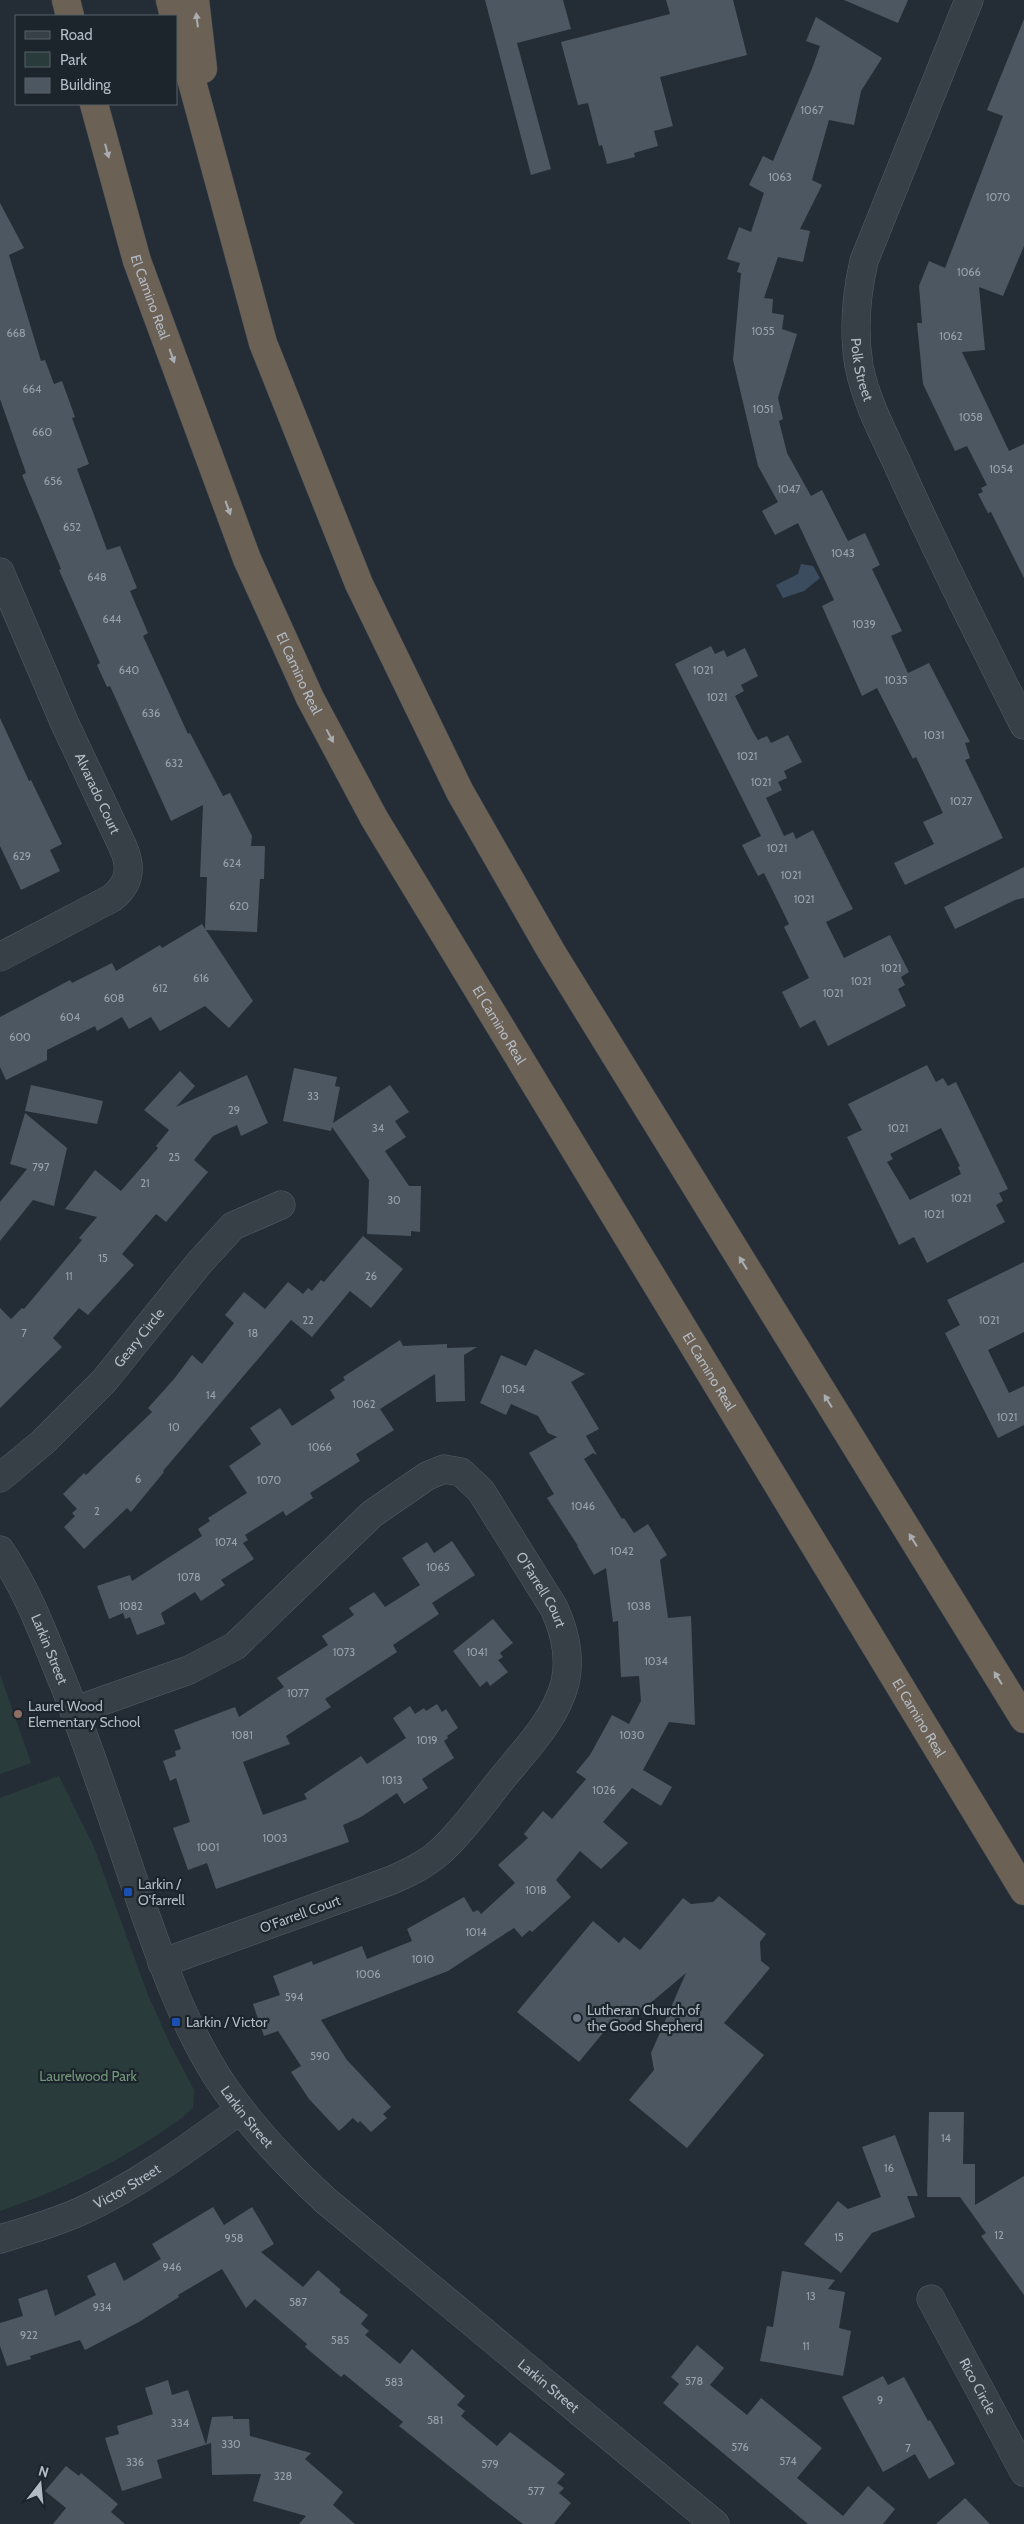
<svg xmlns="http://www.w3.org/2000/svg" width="1024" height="2524" viewBox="0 0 1024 2524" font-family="Cabin,sans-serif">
	<rect width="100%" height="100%" fill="#242d36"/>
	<!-- green -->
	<path fill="#293c3b" d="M0,1674L31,1763L0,1774Z
		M59,1776L94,1847L148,1995L170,2044L194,2090L193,2107L183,2117C124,2159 68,2188 0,2211V1798Z"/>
	<!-- water -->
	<path fill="#3a4c5e" d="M801,564L813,566L820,578L804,591L783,598L776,585L798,574Z"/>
	<!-- building -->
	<path fill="#4c5762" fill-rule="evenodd" d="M485,0H563L571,29L517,43L551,169L531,175Z
		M666,0H733L747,55L660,77L673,126L654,131L658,146L634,153L635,157L607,164L602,145L599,146L588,103L578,105L561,42L670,14Z
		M844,0H908L898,23Z
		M816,17L882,58L861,91L854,125L829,120L812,180L822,185L800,229L810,231L803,262L778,257L764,298L773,299L772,313L784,315L782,329L797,334L778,398L783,419L779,421L787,453L811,496L822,490L848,541L865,533L880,565L872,569L902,631L891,636L908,673L929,663L970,742L965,743L970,758L965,760L1003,838L905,885L894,863L934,844L923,822L943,813L916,757L913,759L877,688L862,696L822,606L834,600L798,523L775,535L762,511L778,502L758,466L733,360L741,273L737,272L740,263L727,259L739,227L751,232L764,193L749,185L763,156L773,161L813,66L820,46L806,41Z
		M1024,19V246L1003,296L979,287L985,350L962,352L1009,451L1024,444V578L991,512L988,513L978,494L983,492L981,488L987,485L967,446L955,451L923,384L917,323H922L919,286L929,261L945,268L1003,116L987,110Z
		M0,203L24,248L9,255L41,361L45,360L54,384L62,381L75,417L72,418L89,464L77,469L107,550L120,546L137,588L130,591L148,633L143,636L188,734L190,733L223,796L230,793L252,836L251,846H265L264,879H260L257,932L206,930L253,1001L229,1028L205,1006L160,1031L151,1017L129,1029L122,1017L97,1031L95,1026L47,1050V1060L6,1080L0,1067V1017L70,980L72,983L112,963L116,971L160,945L162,948L202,924L205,929L207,877H200L203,805L171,821L110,686L107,687L97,665L100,663L59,570L61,569L22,475L26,473L0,399Z
		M711,646L715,654L724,650L727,657L745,648L758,676L741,685L744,691L735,696L753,732L758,740L767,736L771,743L788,735L802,762L784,771L787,778L778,782L782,790L766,798L784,836L793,832L796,839L813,830L840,884L853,909L826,922L844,958L890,935L909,972L901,977L905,985L898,989L906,1006L828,1046L815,1020L800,1028L782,992L809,978L784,927L789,924L764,873L758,876L742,845L761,836L675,664Z
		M0,718L29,781L31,780L62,844L50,850L60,871L21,890L0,846Z
		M1024,867V898L1015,900L955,929L944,907Z
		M927,1065L936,1082L943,1078L948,1086L956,1082L1008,1189L999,1193L1003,1201L996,1205L1005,1222L927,1263L914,1237L899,1245L847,1137L862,1130L848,1104ZM941,1128L960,1166L958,1167L961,1174L910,1200L887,1162L893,1159L890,1154Z
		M294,1068L337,1077L335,1086L340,1087L333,1123L390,1085L409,1112L395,1121L406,1137L385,1151L409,1186H421L420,1232L411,1231V1236L367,1234L369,1180L332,1127L331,1131L283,1121Z
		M180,1071L195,1086L176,1107L247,1075L268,1123L241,1136L237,1125L213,1136L194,1160L208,1172L166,1222L156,1214L122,1254L134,1265L88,1315L79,1308L53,1338L62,1347L0,1408V1308L11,1319L22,1308L24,1309L82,1240L79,1238L97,1217L65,1209L95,1170L121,1191L158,1148L156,1146L169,1130L144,1110Z
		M31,1085L103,1101L97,1124L25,1111Z
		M25,1113L67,1148L54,1206L33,1200L0,1241V1202L27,1169L10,1164Z
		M363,1236L403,1269L371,1308L350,1291L312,1337L291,1320L163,1471L164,1472L131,1512L127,1508L84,1549L64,1527L75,1516L72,1513L77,1509L63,1494L84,1473L86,1475L152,1412L148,1408L174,1379L192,1355L202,1364L234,1323L225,1315L244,1292L265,1309L288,1282L303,1294L308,1288L312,1291L321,1280L324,1282Z
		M1024,1262V1332L988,1350L1009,1393L1024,1386V1425L998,1438L945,1333L960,1325L947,1300Z
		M400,1340L403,1346L447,1344V1348L477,1347L464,1355L465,1401L436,1402L435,1374L380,1409L394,1430L356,1454L360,1461L310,1493L313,1498L286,1516L283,1511L245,1535L248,1540L243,1543L254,1559L221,1580L225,1585L201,1601L195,1592L161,1613L165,1624L137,1635L130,1617L125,1619L123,1613L109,1619L97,1586L130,1575L132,1581L202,1536L198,1529L210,1521L208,1518L247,1493L229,1466L261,1444L250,1428L280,1408L292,1426L335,1398L330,1390L345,1380L343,1377Z
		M535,1349L585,1374L571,1382L599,1429L586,1436L597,1455L593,1453L584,1459L622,1519L624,1518L634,1533L648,1524L667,1555L660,1560L668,1618L691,1616L695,1725L669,1722L643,1770L672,1787L661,1806L632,1788L603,1822L628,1843L601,1869L580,1851L556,1880L571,1897L532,1932L530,1930L522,1937L514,1928L448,1971L321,2020L347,2060L391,2107L383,2114L387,2118L371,2132L360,2121L358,2123L353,2118L339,2131L309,2099L291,2072L301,2066L278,2031L264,2036L253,2004L280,1995L273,1976L312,1961L313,1965L362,1946L367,1959L412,1941L407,1929L464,1897L473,1912L478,1910L481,1914L515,1883L498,1865L528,1838L524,1834L543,1811L552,1819L586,1779L576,1772L590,1755L612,1715L629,1724L641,1701L639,1676L621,1677L618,1621L613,1622L606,1568L594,1575L577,1546H578L547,1498L554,1494L529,1453L557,1437L548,1433L538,1416L511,1404L506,1415L480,1403L501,1355L526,1366Z
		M452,1541L475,1575L432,1603L439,1614L393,1645L397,1652L325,1699L331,1707L286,1736L290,1744L243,1762L263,1815L307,1799L304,1794L361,1756L367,1764L406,1738L393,1718L410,1706L415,1714L424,1708L426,1711L437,1704L442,1712L446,1709L458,1728L447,1736L448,1738L444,1741L454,1758L422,1779L428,1788L404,1804L397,1793L361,1817L343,1825L349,1842L216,1889L207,1863L188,1870L173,1828L190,1822L176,1778L170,1781L163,1761L176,1756L175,1751L181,1749L174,1730L235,1707L239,1717L284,1687L277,1678L328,1645L322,1636L354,1615L349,1608L374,1592L385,1607L420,1585L402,1558L427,1542L434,1553Z
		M493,1619L513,1643L500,1653L503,1657L498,1660L508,1672L490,1686L487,1681L480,1687L453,1651Z
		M719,1896L766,1934L760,1942L761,1961L770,1968L724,2023L764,2055L687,2148L629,2100L654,2070L651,2053L686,1973L622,2027L607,2028L579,2062L517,2012L593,1921L619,1943L624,1937L640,1950L683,1898L691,1904L713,1902Z
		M929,2112H964L963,2164H975V2205L1024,2176V2295L981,2236L986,2233L960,2197H927Z
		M895,2135L918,2196H907L915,2217L872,2233L841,2273L804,2244L838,2201L848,2209L881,2197L862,2147Z
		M213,2207L224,2225L252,2207L274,2244L261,2252L303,2287L318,2270L341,2290L339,2292L368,2315L361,2324L369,2331L365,2335L400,2364L412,2349L465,2396L457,2405L465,2411L461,2416L497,2446L510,2432L565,2474L557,2483L564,2488L559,2493L571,2503L554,2524H523L493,2501L399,2426L403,2422L344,2374L341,2377L305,2347L307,2344L255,2299L246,2308L222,2269L178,2295L179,2297L139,2322L85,2350L80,2340L30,2356L31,2359L7,2366L0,2346V2323L23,2316L18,2299L47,2289L55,2316L96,2295L87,2276L115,2262L124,2281L161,2259L152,2244Z
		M782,2271L835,2280L828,2289L845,2292L839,2328L851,2331L843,2376L760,2361L767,2326L773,2327Z
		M697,2345L724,2368L710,2385L747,2415L761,2398L822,2448L797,2478L843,2516L868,2486L895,2509L883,2524H808L663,2403L679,2384L671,2377Z
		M883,2376L888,2385L904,2377L928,2421L930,2420L955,2464L929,2479L915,2454L883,2472L842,2397Z
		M168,2380L172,2395L188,2390L206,2445L212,2417L233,2416V2419H249L250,2436L311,2453L305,2459L343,2492L333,2505L355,2524H299L306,2516L253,2501L261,2474L212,2475L211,2443L157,2460L162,2478L122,2491L105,2438L119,2434L117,2426L153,2414L145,2388Z
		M66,2466L79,2476L81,2473L118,2504L111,2512L125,2524H53L66,2508L45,2491Z
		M965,2498L990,2524H936Z"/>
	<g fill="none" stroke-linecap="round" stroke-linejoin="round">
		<!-- minor casing -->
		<g stroke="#555d65" stroke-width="29">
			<g id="minor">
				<path id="s1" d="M969,0L864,261C856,296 853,330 859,366C866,401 883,433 898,465C937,553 981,639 1024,725"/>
				<path id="s2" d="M0,572L65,724L123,847C132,867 130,884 112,898L0,957"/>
				<path id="s3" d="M0,1478L43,1442L104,1381L200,1262L233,1226L281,1205"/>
				<path id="s4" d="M0,1550C29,1592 46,1641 65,1687C94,1760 118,1835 143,1908C163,1965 184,2024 216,2075C246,2122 284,2162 325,2200L715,2524"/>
				<path id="s5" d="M74,1711L189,1670L235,1646L372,1514L427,1476L444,1469L461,1472L481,1491L554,1608C565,1632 571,1657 565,1683C555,1721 524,1751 500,1781C482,1804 465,1828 444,1848C429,1863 410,1872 392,1880L162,1963"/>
				<path id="s6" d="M0,2239C27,2231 54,2223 79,2212C137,2186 189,2147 240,2110"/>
				<path id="s7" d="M931,2299L1024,2472"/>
			</g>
		</g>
		<!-- highway casing -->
		<g stroke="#424a52" stroke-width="29">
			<g id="highway">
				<path d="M66,0L70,16"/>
				<path d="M170,0L174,16"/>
				<path d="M195,0L203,69"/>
				<path d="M176,23L263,343L359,584L460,792L551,951L1024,1719"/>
				<path id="s8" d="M94,104L137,261L247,559L310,698L374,818L1024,1891"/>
			</g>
		</g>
		<!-- minor -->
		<use href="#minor" stroke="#373f47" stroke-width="28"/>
		<!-- highway -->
		<use href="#highway" stroke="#6c6155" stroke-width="28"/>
	</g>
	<!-- one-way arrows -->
	<defs><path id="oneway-solid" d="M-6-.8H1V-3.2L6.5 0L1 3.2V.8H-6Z" transform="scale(1.25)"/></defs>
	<g fill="#a8adb2">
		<use href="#oneway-solid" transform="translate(197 20) rotate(-97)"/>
		<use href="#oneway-solid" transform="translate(107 151) rotate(75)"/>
		<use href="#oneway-solid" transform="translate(172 356) rotate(70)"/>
		<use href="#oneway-solid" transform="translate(228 508) rotate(70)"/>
		<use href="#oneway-solid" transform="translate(330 736) rotate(62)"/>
		<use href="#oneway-solid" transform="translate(743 1263) rotate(-122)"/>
		<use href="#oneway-solid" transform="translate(828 1401) rotate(-122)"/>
		<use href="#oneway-solid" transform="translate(913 1540) rotate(-122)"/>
		<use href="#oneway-solid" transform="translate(998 1678) rotate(-122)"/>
	</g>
	<!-- markers -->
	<circle fill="#8d6e63" stroke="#1c242c" stroke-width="2" cx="18" cy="1714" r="5"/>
	<g fill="#1a4fb4" stroke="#1c242c" stroke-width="2">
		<rect x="123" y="1887" width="10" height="10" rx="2.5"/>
		<rect x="171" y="2017" width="10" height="10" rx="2.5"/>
	</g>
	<circle fill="#6b7280" stroke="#1c242c" stroke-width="2" cx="577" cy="2018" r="5"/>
	<g text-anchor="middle" stroke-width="4.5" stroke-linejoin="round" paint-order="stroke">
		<!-- number labels -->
		<g font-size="11" fill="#98a1ab">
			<text x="812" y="114">1067</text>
			<text x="780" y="181">1063</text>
			<text x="998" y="201">1070</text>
			<text x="969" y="276">1066</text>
			<text x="763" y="335">1055</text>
			<text x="16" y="337">668</text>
			<text x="951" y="340">1062</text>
			<text x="32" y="393">664</text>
			<text x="763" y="413">1051</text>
			<text x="971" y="421">1058</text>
			<text x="42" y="436">660</text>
			<text x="1001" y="473">1054</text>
			<text x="53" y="485">656</text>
			<text x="789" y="493">1047</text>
			<text x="72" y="531">652</text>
			<text x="843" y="557">1043</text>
			<text x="97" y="581">648</text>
			<text x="112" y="623">644</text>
			<text x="864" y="628">1039</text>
			<text x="129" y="674">640</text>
			<text x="703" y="674">1021</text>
			<text x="896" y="684">1035</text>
			<text x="717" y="701">1021</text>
			<text x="151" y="717">636</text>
			<text x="934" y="739">1031</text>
			<text x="747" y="760">1021</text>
			<text x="174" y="767">632</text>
			<text x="761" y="786">1021</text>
			<text x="961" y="805">1027</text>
			<text x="777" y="852">1021</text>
			<text x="22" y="860">629</text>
			<text x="232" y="867">624</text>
			<text x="791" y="879">1021</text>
			<text x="804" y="903">1021</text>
			<text x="239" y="910">620</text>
			<text x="891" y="972">1021</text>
			<text x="201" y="982">616</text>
			<text x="861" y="985">1021</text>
			<text x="160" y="992">612</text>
			<text x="833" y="997">1021</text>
			<text x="114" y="1002">608</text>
			<text x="70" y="1021">604</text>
			<text x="20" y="1041">600</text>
			<text x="313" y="1100">33</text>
			<text x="234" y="1114">29</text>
			<text x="378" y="1132">34</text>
			<text x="898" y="1132">1021</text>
			<text x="174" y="1161">25</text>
			<text x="41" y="1171">797</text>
			<text x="145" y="1187">21</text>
			<text x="961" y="1202">1021</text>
			<text x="394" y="1204">30</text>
			<text x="934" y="1218">1021</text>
			<text x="103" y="1262">15</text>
			<text x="69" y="1280">11</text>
			<text x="371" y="1280">26</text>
			<text x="308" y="1324">22</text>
			<text x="989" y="1324">1021</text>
			<text x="24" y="1337">7</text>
			<text x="253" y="1337">18</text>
			<text x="513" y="1393">1054</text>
			<text x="211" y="1399">14</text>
			<text x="364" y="1408">1062</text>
			<text x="1007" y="1421">1021</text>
			<text x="174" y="1431">10</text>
			<text x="320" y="1451">1066</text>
			<text x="138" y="1483">6</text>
			<text x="269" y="1484">1070</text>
			<text x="583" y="1510">1046</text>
			<text x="97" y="1515">2</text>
			<text x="226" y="1546">1074</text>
			<text x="622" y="1555">1042</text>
			<text x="438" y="1571">1065</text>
			<text x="189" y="1581">1078</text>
			<text x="131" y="1610">1082</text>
			<text x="639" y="1610">1038</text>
			<text x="344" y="1656">1073</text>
			<text x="477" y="1656">1041</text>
			<text x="656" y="1665">1034</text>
			<text x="298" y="1697">1077</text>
			<text x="242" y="1739">1081</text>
			<text x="632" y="1739">1030</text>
			<text x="427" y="1744">1019</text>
			<text x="392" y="1784">1013</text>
			<text x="604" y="1794">1026</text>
			<text x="275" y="1842">1003</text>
			<text x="208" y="1851">1001</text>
			<text x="536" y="1894">1018</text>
			<text x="476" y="1936">1014</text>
			<text x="423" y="1963">1010</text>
			<text x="368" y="1978">1006</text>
			<text x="294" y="2001">594</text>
			<text x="320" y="2060">590</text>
			<text x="946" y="2142">14</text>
			<text x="889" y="2172">16</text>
			<text x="999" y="2239">12</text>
			<text x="839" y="2241">15</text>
			<text x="234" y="2242">958</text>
			<text x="172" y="2271">946</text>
			<text x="811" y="2300">13</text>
			<text x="298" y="2306">587</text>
			<text x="102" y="2311">934</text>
			<text x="29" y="2339">922</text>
			<text x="340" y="2344">585</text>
			<text x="806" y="2350">11</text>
			<text x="694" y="2385">578</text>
			<text x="394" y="2386">583</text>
			<text x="880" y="2404">9</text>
			<text x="435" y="2424">581</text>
			<text x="180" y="2427">334</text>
			<text x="231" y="2448">330</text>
			<text x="740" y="2451">576</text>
			<text x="908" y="2452">7</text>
			<text x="788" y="2465">574</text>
			<text x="135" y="2466">336</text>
			<text x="490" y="2468">579</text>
			<text x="283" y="2480">328</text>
			<text x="536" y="2495">577</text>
		</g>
		<!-- street labels -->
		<g font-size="14" fill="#b2bac3" stroke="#1c242c">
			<text dy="5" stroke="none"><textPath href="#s8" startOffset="201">El Camino Real</textPath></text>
			<text dy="5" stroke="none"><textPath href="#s1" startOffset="391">Polk Street</textPath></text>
			<text dy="5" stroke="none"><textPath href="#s8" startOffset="606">El Camino Real</textPath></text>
			<text dy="5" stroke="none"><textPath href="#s2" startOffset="242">Alvarado Court</textPath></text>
			<text dy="5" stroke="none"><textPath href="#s8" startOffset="1011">El Camino Real</textPath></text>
			<text dy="5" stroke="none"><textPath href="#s3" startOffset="198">Geary Circle</textPath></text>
			<text dy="5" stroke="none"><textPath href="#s8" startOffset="1416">El Camino Real</textPath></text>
			<text dy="5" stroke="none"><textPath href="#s5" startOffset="610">O'Farrell Court</textPath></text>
			<text dy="5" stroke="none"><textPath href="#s4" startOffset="111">Larkin Street</textPath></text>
			<text dy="5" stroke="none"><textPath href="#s8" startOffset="1821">El Camino Real</textPath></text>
			<text transform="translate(300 1914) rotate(-20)" y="5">O'Farrell Court</text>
			<text dy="5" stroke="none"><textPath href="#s4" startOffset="621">Larkin Street</textPath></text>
			<text dy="5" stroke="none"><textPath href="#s6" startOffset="138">Victor Street</textPath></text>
			<text dy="5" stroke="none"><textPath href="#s4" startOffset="1026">Larkin Street</textPath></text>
			<text dy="5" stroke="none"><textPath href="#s7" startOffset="99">Rico Circle</textPath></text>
		</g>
		<!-- poi labels -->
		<g font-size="14" fill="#b2bac3" stroke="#1c242c" text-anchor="start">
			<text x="28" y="1711">Laurel Wood<tspan x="28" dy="16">Elementary School</tspan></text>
			<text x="138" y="1889">Larkin /<tspan x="138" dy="16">O'farrell</tspan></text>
			<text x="587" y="2015">Lutheran Church of<tspan x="587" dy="16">the Good Shepherd</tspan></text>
			<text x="186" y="2027">Larkin / Victor</text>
		</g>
		<!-- park labels -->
		<g font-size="14" fill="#739679" stroke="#1c242c">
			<text x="88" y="2081">Laurelwood Park</text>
		</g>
	</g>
	<!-- legend -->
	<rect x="15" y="15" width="162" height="90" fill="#1c242c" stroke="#586068"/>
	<rect x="25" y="31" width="25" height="8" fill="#373f47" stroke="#586068"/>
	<text x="60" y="40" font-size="15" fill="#b2bac3">Road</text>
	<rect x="25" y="52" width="25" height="15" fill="#293c3b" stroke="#586068"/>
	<text x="60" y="65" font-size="15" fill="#b2bac3">Park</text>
	<rect x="25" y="78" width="25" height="15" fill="#4c5762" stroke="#586068"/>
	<text x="60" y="90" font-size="15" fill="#b2bac3">Building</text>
	<!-- north arrow -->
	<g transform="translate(40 2484) rotate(16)" stroke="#1c242c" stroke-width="4" paint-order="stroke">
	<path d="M0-4L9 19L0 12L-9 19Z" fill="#b2bac3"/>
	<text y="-8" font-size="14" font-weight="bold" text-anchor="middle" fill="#b2bac3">N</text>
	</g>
</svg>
